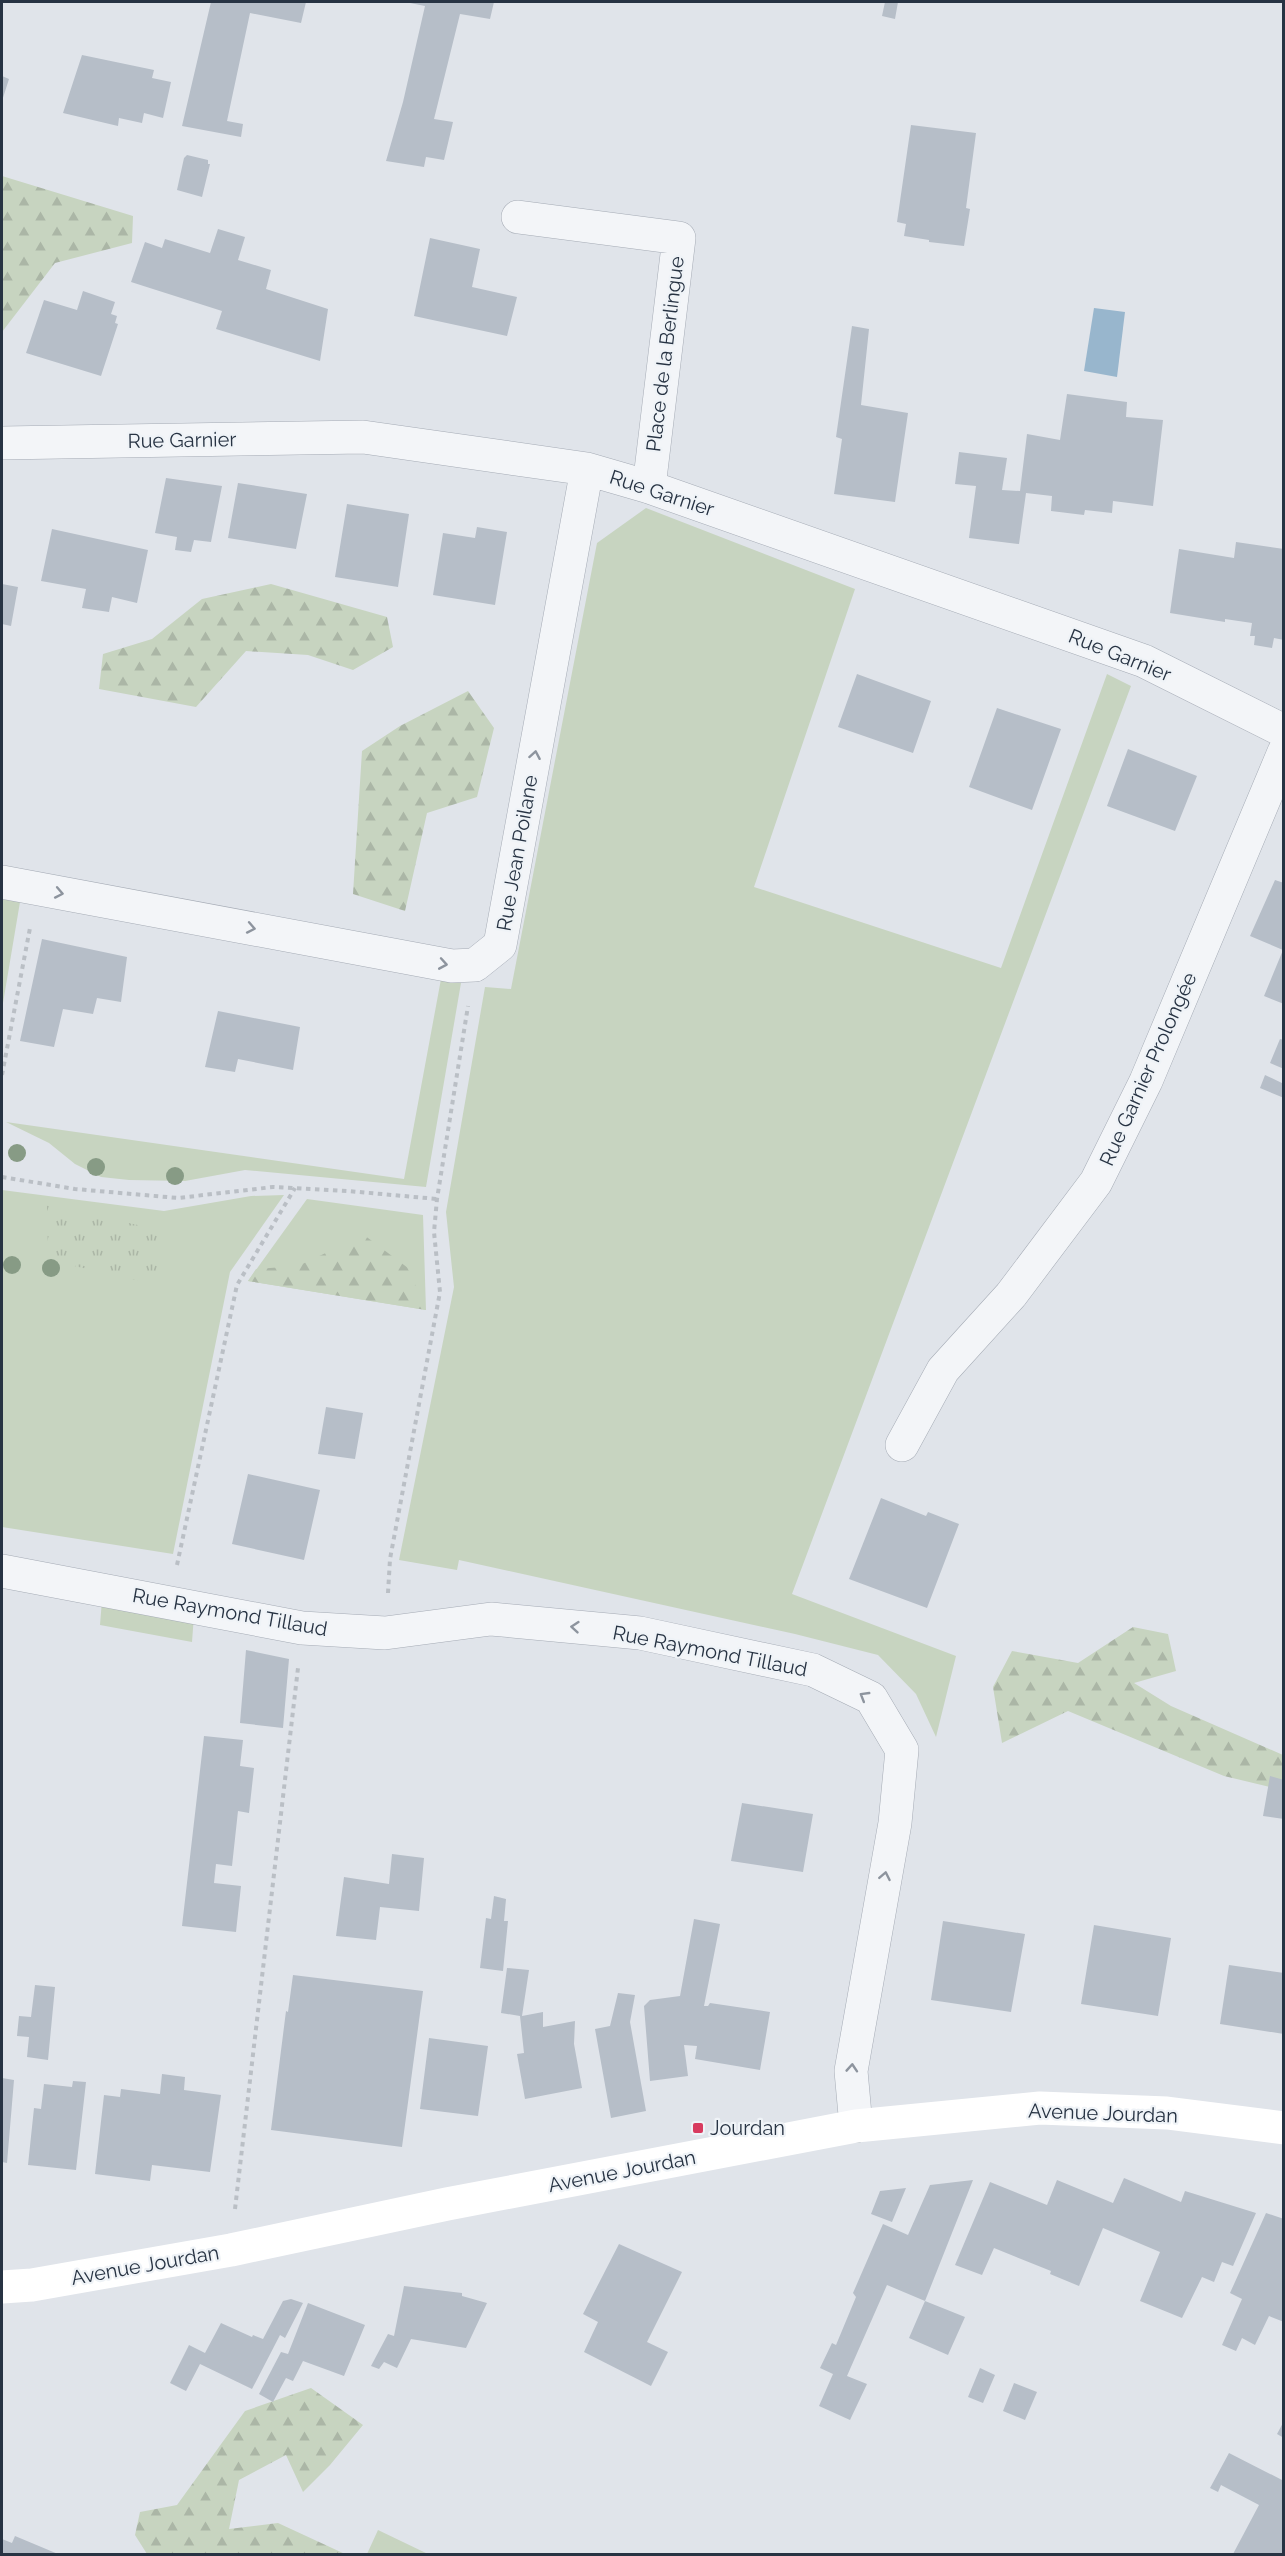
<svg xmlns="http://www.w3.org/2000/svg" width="1285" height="2556" viewBox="0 0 1285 2556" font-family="Raleway,sans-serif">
	<defs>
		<pattern id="forest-firs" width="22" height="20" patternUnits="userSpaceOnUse" patternTransform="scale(1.5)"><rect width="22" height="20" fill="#c7d4c0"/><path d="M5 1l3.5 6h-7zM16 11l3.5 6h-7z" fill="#abb6a6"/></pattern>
		<pattern id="park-tufts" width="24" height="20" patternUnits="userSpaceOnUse" patternTransform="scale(1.5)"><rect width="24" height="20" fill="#c7d4c0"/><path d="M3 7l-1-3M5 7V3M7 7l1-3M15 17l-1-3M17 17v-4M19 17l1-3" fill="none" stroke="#abb6a6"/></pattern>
	</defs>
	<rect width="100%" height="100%" fill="#e0e4ea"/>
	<!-- grass -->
	<path fill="#c7d4c0" d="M646,508L855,589L754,887L1001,968L1107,674L1131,686L792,1594L956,1656L936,1737L916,1694L878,1655L795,1634L459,1560L457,1570L399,1560L454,1287L446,1212L485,987L511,989L597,543Z
		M2,899L20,902L2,1009Z
		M441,979L461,983L426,1187L245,1170L185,1181L129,1180L101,1177L75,1164L49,1143L6,1122L404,1179Z
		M2,1190L164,1211L251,1196L284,1195L230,1272L173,1554L2,1527Z
		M307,1199L423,1215L426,1310L248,1281Z
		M102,1600L194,1615L192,1642L100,1625Z
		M378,2530L428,2554H367Z"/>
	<!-- forest -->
	<path fill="url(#forest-firs)" d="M2,176L133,216L132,243L55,263L2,332Z
		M271,584L387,617L393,647L353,670L308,655L246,651L196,707L99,689L103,654L152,639L202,599Z
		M468,691L494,728L477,797L427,813L405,911L353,894L362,751L400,726Z
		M364,1235L408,1268L426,1310L248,1281L256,1269L298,1266Z
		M1133,1627L1168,1634L1176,1671L1134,1683L1171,1706L1283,1755V1790L1224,1776L1068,1711L1002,1743L993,1687L1012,1651L1078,1663Z
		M311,2388L363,2425L330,2465L303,2492L286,2455L239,2480L229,2529L278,2523L345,2554H147L135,2535L140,2512L177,2505L245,2411Z"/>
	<!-- park -->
	<path fill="url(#park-tufts)" d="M47,1205L165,1231L158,1285L48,1260Z"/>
	<!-- water -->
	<path fill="#98b6cd" d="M1094,308L1125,312L1117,377L1084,371Z"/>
	<!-- building -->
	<path fill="#b6bec8" d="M211,2H306L301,23L250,13L227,121L243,124L241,137L182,126Z
		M405,2H494L490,19L460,14L434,119L453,122L444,160L426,157L424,167L386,161L403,102L425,6Z
		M885,2H898L895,19L882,16Z
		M82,55L154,70L152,78L171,82L163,118L144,113L142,123L119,118L118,126L63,113Z
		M2,76L9,79L2,101Z
		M911,125L976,133L966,208L970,209L964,246L929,242V240L904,236L906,224L897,222Z
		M187,155L208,160V164H210L202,197L177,190L184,158Z
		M218,229L245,237L238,260L271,270L266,289L328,309L320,361L216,329L222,311L131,282L145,242L162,248L165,239L210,253Z
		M430,238L480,249L472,287L517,297L507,336L414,316Z
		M83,291L115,302L111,314L117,316L115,323L118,324L101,376L26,353L44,300L77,310Z
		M852,326L869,329L861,405L908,413L895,502L834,494L842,439L836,437Z
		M1067,394L1127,402L1126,417L1163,420L1153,506L1113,501L1112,513L1085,510L1084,515L1051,511L1052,496L1026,493L1019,544L969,538L976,486L955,484L959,452L1007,458L1002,490L1020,491L1027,434L1060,440Z
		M166,478L222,486L211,542L194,540L191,552L175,550L177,537L155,533Z
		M238,483L307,494L296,549L228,538Z
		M347,504L409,514L398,587L335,577Z
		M477,527L507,532L495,605L433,595L443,533L475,538Z
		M52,529L148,550L137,603L112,597L109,612L82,608L86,589L41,581Z
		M1236,542L1284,549V640L1274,638L1272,648L1254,645L1255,636H1250L1252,623L1225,619V622L1170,613L1179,549L1234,558Z
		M2,584L18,587L11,626L2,624Z
		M857,674L931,701L913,753L838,727Z
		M997,708L1061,729L1032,810L969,787Z
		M1128,749L1197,776L1175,831L1107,806Z
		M1275,880L1284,883V1004L1264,996L1283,950L1250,936Z
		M42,939L127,957L121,1002L97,998L93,1014L63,1009L54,1047L20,1041Z
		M218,1011L300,1027L293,1070L238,1059L235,1072L205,1067Z
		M1280,1039L1284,1040V1069L1270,1063Z
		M1265,1075L1284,1084V1098L1260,1088Z
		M326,1407L363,1413L355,1459L318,1454Z
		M248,1474L320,1490L304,1560L232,1544Z
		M881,1498L926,1516L928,1512L959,1524L927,1608L849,1579Z
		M246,1650L289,1659L283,1728L240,1723Z
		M204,1736L243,1740L240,1766L254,1768L249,1813L238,1811L232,1866L216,1864L214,1883L241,1886L236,1932L182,1926Z
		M1270,1776L1284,1780V1819L1263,1816Z
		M742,1803L813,1814L803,1872L731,1861Z
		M392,1854L424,1858L419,1911L380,1907L376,1940L336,1936L344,1877L389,1884Z
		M494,1896L506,1899L504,1921H508L503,1971L480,1968L486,1918L491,1919Z
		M694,1919L720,1924L704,2006H708L710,2003L770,2012L760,2070L695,2059L697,2046L684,2045L688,2076L650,2081L644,2006L650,2000L680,1996Z
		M943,1921L1025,1934L1011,2012L931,2000Z
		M1094,1925L1171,1938L1158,2016L1081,2004Z
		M1229,1965L1284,1973V2034L1220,2024Z
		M507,1968L529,1970L522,2016L543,2012V2027L575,2021L574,2044L582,2088L525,2099L517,2054L524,2053L520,2016L501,2013Z
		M293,1975L423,1991L402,2147L271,2130L286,2011L288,2012Z
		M35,1985L55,1987L48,2060L27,2057L29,2037L17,2036L19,2016L31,2017Z
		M618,1993L635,1995L630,2022L646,2111L611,2118L595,2029L610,2026Z
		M429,2038L488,2046L478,2116L420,2109Z
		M162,2074L185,2077L184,2090L221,2095L210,2172L152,2165L150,2181L95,2174L104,2095L120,2097L121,2089L160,2094Z
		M2,2078L14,2080L7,2163L2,2162Z
		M73,2081L86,2082L76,2170L28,2165L34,2108L41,2109L44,2084L72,2087Z
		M1124,2178L1181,2202L1185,2191L1256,2213L1233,2266L1222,2262L1214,2282L1202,2277L1182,2318L1140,2301L1160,2252L1103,2228L1079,2286L1050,2274L1051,2271L994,2248L982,2275L955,2265L990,2182L1047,2205L1057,2180L1113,2203Z
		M973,2180L925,2301L887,2285L847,2376L867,2384L850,2420L819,2406L833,2374L820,2368L832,2343L836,2345L856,2297L853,2293L883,2224L908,2235L930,2185Z
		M906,2188L892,2222L871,2214L880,2191Z
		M1266,2213L1284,2219V2322L1269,2316L1255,2345L1242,2338L1236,2351L1222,2345L1242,2299L1230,2293Z
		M619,2244L682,2272L647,2342L668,2352L651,2386L584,2352L598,2322L583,2314Z
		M404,2286L462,2293V2296L487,2303L466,2348L411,2339L397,2368L384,2362L379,2369L371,2366L388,2334L394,2336Z
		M291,2299L303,2303L285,2338L280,2335L252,2389L200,2364L186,2391L170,2383L189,2345L205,2353L221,2323L252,2337L253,2335L263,2339L283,2301Z
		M925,2301L965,2317L948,2355L909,2338Z
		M308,2303L365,2325L344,2376L303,2361L293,2381L286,2378L273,2402L259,2394L281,2352L288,2354Z
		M980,2368L995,2375L983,2403L968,2397Z
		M1014,2383L1037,2392L1025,2420L1003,2411Z
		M1284,2421V2438L1277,2434Z
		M1229,2453L1284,2481V2554H1233L1259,2505L1221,2485L1218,2492L1210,2488Z
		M15,2536L58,2554H2V2539L12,2543Z"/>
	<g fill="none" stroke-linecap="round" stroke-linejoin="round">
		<!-- street casing -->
		<g stroke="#a5abb5" stroke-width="34">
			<path id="street" d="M518,217L679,238L649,487
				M2,443L363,437L587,469L649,487L1144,661L1284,731
				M2,882L452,966L475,965L500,945L587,469
				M902,1445L943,1370L1011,1295L1096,1182L1146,1081L1284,752
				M2,1571L302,1628L385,1633L491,1619L640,1633L813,1670L871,1698L902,1750L895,1823L851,2071L856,2126"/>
		</g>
		<!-- path -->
		<path stroke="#babfc5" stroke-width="4" stroke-dasharray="4.5 4.5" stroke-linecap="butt" d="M2,1075L30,928
			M2,1177L75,1189L178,1198L273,1187L348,1191L437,1199
			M177,1565L237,1285L295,1188
			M388,1593L390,1559L440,1292L434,1232L437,1199L468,1006
			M235,2209L298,1668"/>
		<!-- street -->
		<use href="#street" stroke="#f3f5f8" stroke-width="33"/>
		<!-- secondary -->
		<path stroke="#fff" stroke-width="33" d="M2,2287L32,2285L231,2250L447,2204L856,2126L1040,2108L1167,2113L1284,2128"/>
	</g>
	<!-- trees -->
	<g fill="#879b85">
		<circle cx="17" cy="1153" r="9"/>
		<circle cx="96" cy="1167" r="9"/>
		<circle cx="175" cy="1176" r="9"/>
		<circle cx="12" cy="1265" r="9"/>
		<circle cx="51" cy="1268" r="9"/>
	</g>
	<!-- one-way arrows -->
	<defs><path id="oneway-chevron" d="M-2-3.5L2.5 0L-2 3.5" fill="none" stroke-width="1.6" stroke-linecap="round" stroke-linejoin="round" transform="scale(1.5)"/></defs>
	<g stroke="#8d949e">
		<use href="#oneway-chevron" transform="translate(535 755) rotate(-80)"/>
		<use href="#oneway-chevron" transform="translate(59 893) rotate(11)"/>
		<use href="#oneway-chevron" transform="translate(251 928) rotate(11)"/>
		<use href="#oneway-chevron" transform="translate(443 964) rotate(10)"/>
		<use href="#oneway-chevron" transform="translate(575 1627) rotate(-175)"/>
		<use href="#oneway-chevron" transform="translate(864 1696) rotate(-149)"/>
		<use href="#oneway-chevron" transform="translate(885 1876) rotate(-79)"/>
		<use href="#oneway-chevron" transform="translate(852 2068) rotate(-86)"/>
	</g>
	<!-- markers -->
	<rect fill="#d83b5f" stroke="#eff3f7" stroke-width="2" x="692" y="2122" width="12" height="12" rx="3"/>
	<g text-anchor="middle" stroke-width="4.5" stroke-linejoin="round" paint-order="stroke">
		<!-- street labels -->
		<g font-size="20" fill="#273343" stroke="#eff3f7">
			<text transform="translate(665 354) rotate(-83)" y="7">Place de la Berlingue</text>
			<text transform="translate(182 440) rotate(-1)" y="7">Rue Garnier</text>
			<text transform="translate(662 493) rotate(18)" y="7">Rue Garnier</text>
			<text transform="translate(1120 655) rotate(22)" y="7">Rue Garnier</text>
			<text transform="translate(517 853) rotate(-80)" y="7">Rue Jean Poilane</text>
			<text transform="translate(1148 1069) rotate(-66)" y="7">Rue Garnier Prolongée</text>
			<text transform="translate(230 1612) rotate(10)" y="7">Rue Raymond Tillaud</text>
			<text transform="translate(710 1651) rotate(11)" y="7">Rue Raymond Tillaud</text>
			<text transform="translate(1103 2113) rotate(2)" y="7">Avenue Jourdan</text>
			<text transform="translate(622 2171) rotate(-11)" y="7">Avenue Jourdan</text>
			<text transform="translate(145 2265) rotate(-10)" y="7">Avenue Jourdan</text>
		</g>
		<!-- poi labels -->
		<g font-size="20" fill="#273343" stroke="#eff3f7" text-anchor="start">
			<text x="710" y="2135">Jourdan</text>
		</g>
	</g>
	<!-- border -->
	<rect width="1285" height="2556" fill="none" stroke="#273343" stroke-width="6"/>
</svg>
